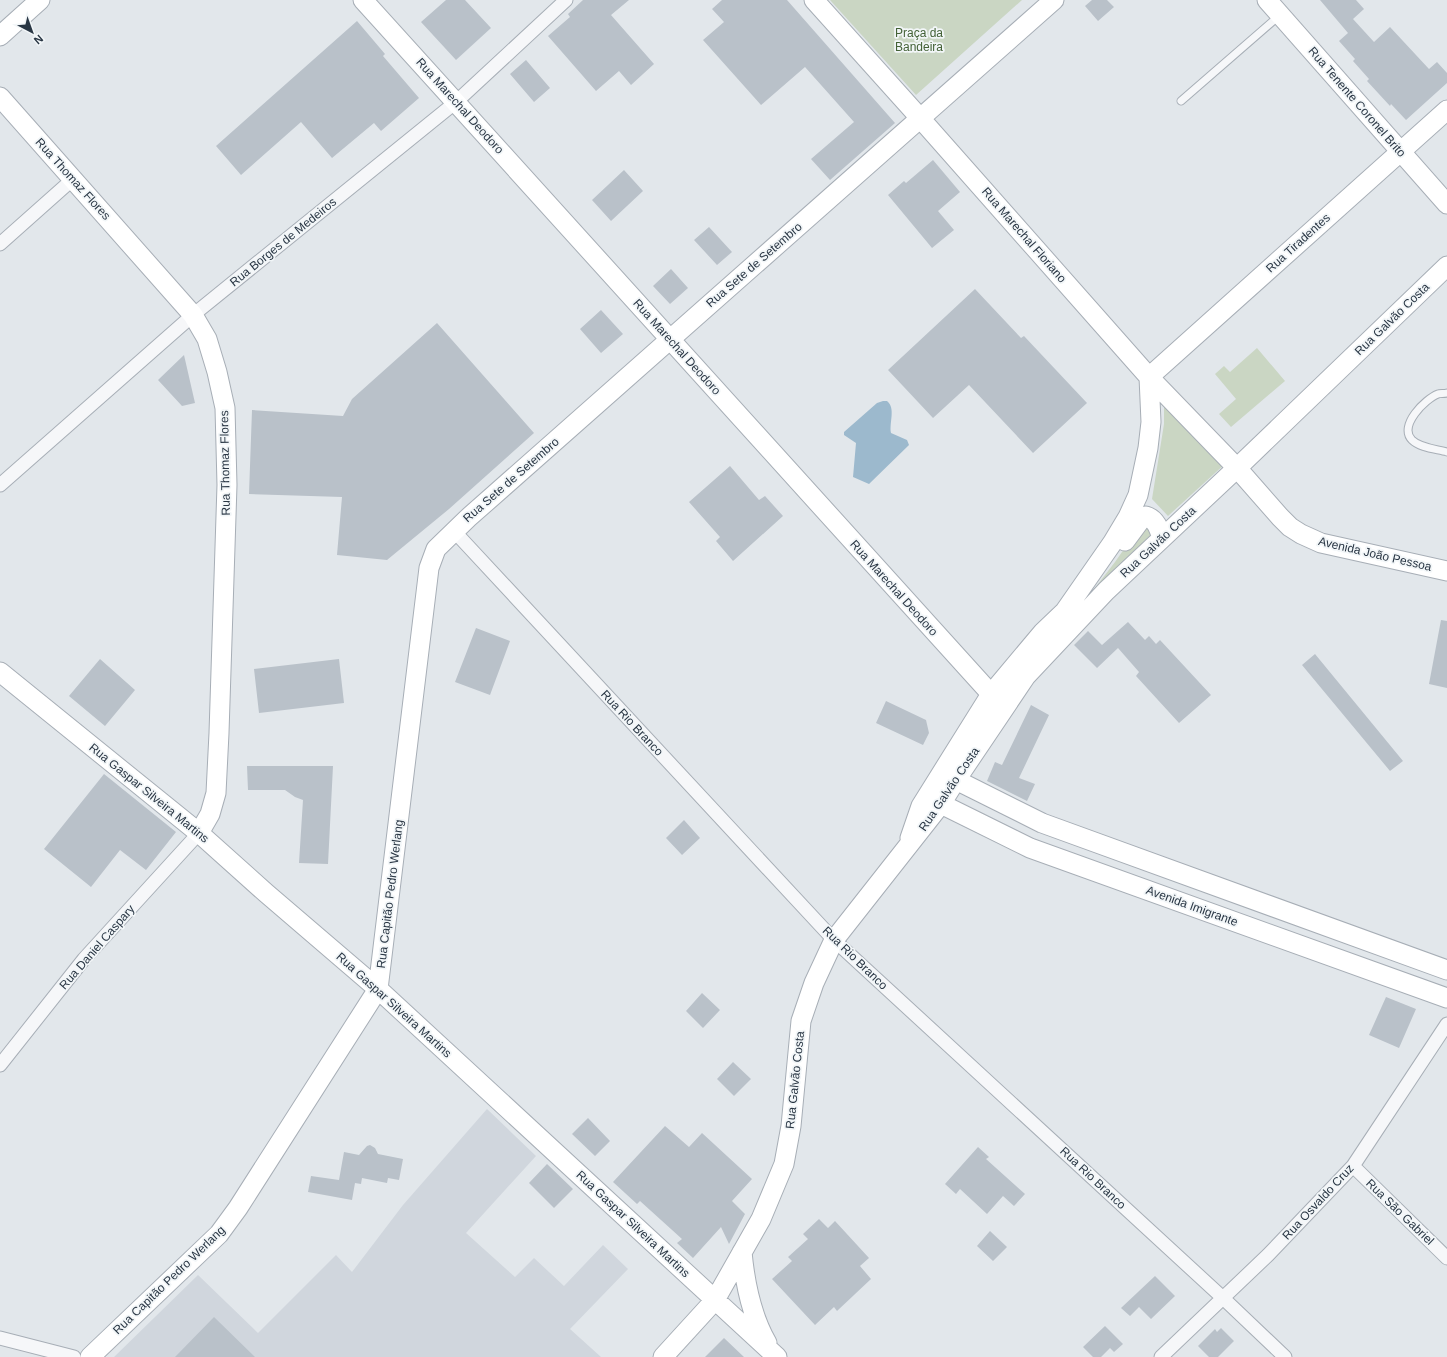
<svg xmlns="http://www.w3.org/2000/svg" width="1447" height="1357" viewBox="0 0 1447 1357" font-family="Arial,sans-serif">
	<rect width="100%" height="100%" fill="#e2e7eb"/>
	<!-- built -->
	<path fill="#d0d6dd" d="M487,1109L536,1156L466,1233L515,1277L534,1258L564,1286L603,1245L628,1269L570,1329L601,1357H114L198,1275L258,1333L336,1255L352,1272L403,1205Z"/>
	<!-- green -->
	<path fill="#cad6c3" d="M830,0H1022L916,95Z
		M1257,348L1285,381L1231,427L1219,414L1236,399L1215,374L1224,366L1230,372Z
		M1164,394L1226,463L1168,516L1152,499L1164,424Z
		M1147,525L1156,531L1088,597L1115,562L1136,532Z"/>
	<!-- water -->
	<path fill="#9cb9cd" d="M883,401H887C896,408 889,423 891,433L907,440L909,445L869,484L853,477L856,443L844,435V432L877,403Z"/>
	<!-- building -->
	<path fill="#b9c1c9" d="M446,0H465L491,28L456,60L421,22Z
		M583,0H629L611,15L654,64L631,85L619,71L596,91L548,36L570,17L568,14Z
		M722,0H787L895,123L830,180L811,159L854,122L805,67L761,105L703,40L724,22L712,9Z
		M1092,0H1107L1114,7L1098,21L1085,6Z
		M1320,0H1356L1364,9L1353,19L1374,42L1390,27L1429,69L1437,62L1447,73V83L1406,120L1391,104L1390,106L1367,81L1369,79L1353,61L1355,59L1339,41L1348,33Z
		M357,21L385,54L383,56L419,98L381,131L374,123L332,158L301,122L241,175L216,146Z
		M526,60L550,88L534,102L510,74Z
		M933,160L960,192L938,211L954,230L932,248L888,195L904,181L906,183Z
		M624,170L643,191L611,221L592,200Z
		M709,227L732,252L717,265L694,240Z
		M671,269L688,288L670,304L653,286Z
		M975,289L1021,338L1024,336L1087,403L1033,453L969,385L933,418L888,370Z
		M601,310L623,334L601,353L580,329Z
		M437,323L534,433L449,509L387,560L337,555L342,497L249,494L252,410L343,416L352,399Z
		M184,355L195,403L182,406L158,380Z
		M730,466L759,500L765,496L783,516L733,561L716,541L720,537L689,502Z
		M1441,620L1447,621V688L1429,684Z
		M1128,622L1145,640L1149,636L1156,644L1160,640L1211,695L1179,723L1136,676L1139,672L1118,648L1097,668L1074,645L1088,631L1102,645Z
		M476,628L510,641L490,695L455,682Z
		M1315,654L1403,761L1390,771L1302,665Z
		M100,659L135,690L105,726L69,696Z
		M339,659L344,703L259,713L254,669Z
		M886,701L926,720L929,733L923,745L876,723Z
		M1031,705L1049,715L1019,778L1035,784L1027,801L987,781L995,762L1002,765Z
		M247,766H333L328,864L299,863L303,800L295,797L285,790H248Z
		M104,774L176,832L146,870L120,850L91,887L44,849Z
		M684,820L700,838L682,855L666,838Z
		M702,993L720,1010L703,1028L686,1011Z
		M1386,997L1416,1009L1399,1048L1369,1035Z
		M733,1062L751,1079L734,1096L717,1079Z
		M588,1118L610,1141L595,1156L572,1134Z
		M665,1126L689,1147L702,1133L752,1179L732,1201L745,1214L729,1244L721,1227L693,1258L677,1243L682,1239L640,1201L637,1204L613,1182Z
		M370,1145L375,1148L378,1154L403,1159L399,1180L388,1178L387,1183L362,1178L361,1184L355,1183L352,1200L308,1192L311,1176L339,1180L344,1152L359,1155L367,1146Z
		M978,1147L989,1157L986,1159L1025,1194L1014,1206L1003,1196L987,1214L960,1189L956,1194L945,1184Z
		M547,1164L573,1189L554,1208L529,1183Z
		M819,1219L828,1228L835,1221L869,1258L860,1266L871,1279L837,1311L834,1307L815,1325L772,1279L792,1261L788,1257L808,1239L803,1234Z
		M990,1231L1007,1247L993,1261L977,1246Z
		M1155,1276L1175,1296L1151,1319L1139,1307L1130,1316L1121,1308Z
		M214,1317L255,1357H175Z
		M1105,1326L1123,1344L1114,1352L1110,1348L1101,1357H1093L1083,1347Z
		M1221,1328L1234,1341L1218,1357H1209L1198,1346L1215,1329L1217,1332Z
		M724,1338L744,1357H705Z"/>
	<g fill="none" stroke-linecap="round" stroke-linejoin="round">
		<!-- lane casing -->
		<g stroke="#a7aeb6" stroke-width="9">
			<path id="lane" d="M1181,101L1280,15
				M1447,393C1444,394 1440,393 1438,394C1425,399 1398,426 1412,440C1420,448 1436,449 1447,452"/>
		</g>
		<!-- street casing -->
		<g stroke="#a7aeb6" stroke-width="15">
			<path id="street" d="M0,244L73,179
				M0,485L193,315L456,102L566,0
				M454,531L834,940L1223,1298L1285,1357
				M0,1065L84,959L199,833
				M1353,1166L1447,1258
				M0,1338L74,1357
				M1161,1357L1268,1255L1353,1166L1447,1024"/>
		</g>
		<!-- secondary casing -->
		<g stroke="#a7aeb6" stroke-width="21">
			<path id="secondary" d="M363,0L991,694
				M814,0L920,118L1149,377L1237,468L1280,517L1290,527L1301,534L1321,543L1447,571
				M1267,0L1447,204
				M0,36L40,0
				M0,97L193,315L207,339L217,372L225,408L227,485L219,733L216,793L210,814L199,833
				M1125,541L1142,518L1146,516C1156,519 1159,529 1162,538
				M0,672L199,833L266,893L378,989L777,1357
				M956,780L1042,823L1447,970
				M931,797L941,804L1030,848L1447,998
				M910,838L921,806L991,694L1043,632L1065,611L1113,542L1128,517L1138,495L1148,448L1151,422L1149,377L1447,110
				M742,1252C745,1284 751,1315 767,1343
				M90,1357L219,1234L238,1208L378,989L429,568L436,549L468,518L1054,0
				M663,1357L715,1300L761,1219L784,1164L791,1126L801,1021L814,983L834,940L941,804L956,780L1026,676L1106,591L1237,468L1447,266"/>
		</g>
		<!-- lane -->
		<use href="#lane" stroke="#f6f7f9" stroke-width="7"/>
		<!-- street -->
		<use href="#street" stroke="#f6f7f9" stroke-width="13"/>
		<!-- secondary -->
		<use href="#secondary" stroke="#fff" stroke-width="19"/>
	</g>
	<g text-anchor="middle" stroke-width="3.5" stroke-linejoin="round" paint-order="stroke">
		<!-- park labels -->
		<g font-size="12" fill="#436136" stroke="#f2f6f8">
			<text x="919" y="37">Praça da<tspan x="919" dy="14">Bandeira</tspan></text>
		</g>
		<!-- street labels -->
		<g font-size="12" fill="#293644" stroke="#f2f6f8">
			<text transform="translate(1357 102) rotate(49)" y="4">Rua Tenente Coronel Brito</text>
			<text transform="translate(460 106) rotate(48)" y="4">Rua Marechal Deodoro</text>
			<text transform="translate(73 179) rotate(48)" y="4">Rua Thomaz Flores</text>
			<text transform="translate(1024 235) rotate(49)" y="4">Rua Marechal Floriano</text>
			<text transform="translate(283 242) rotate(-39)" y="4">Rua Borges de Medeiros</text>
			<text transform="translate(1298 243) rotate(-42)" y="4">Rua Tiradentes</text>
			<text transform="translate(754 265) rotate(-41)" y="4">Rua Sete de Setembro</text>
			<text transform="translate(1392 319) rotate(-44)" y="4">Rua Galvão Costa</text>
			<text transform="translate(677 347) rotate(48)" y="4">Rua Marechal Deodoro</text>
			<text transform="translate(225 463) rotate(-91)" y="4">Rua Thomaz Flores</text>
			<text transform="translate(511 480) rotate(-41)" y="4">Rua Sete de Setembro</text>
			<text transform="translate(1158 542) rotate(-43)" y="4">Rua Galvão Costa</text>
			<text transform="translate(1375 554) rotate(13)" y="4">Avenida João Pessoa</text>
			<text transform="translate(894 588) rotate(48)" y="4">Rua Marechal Deodoro</text>
			<text transform="translate(632 723) rotate(47)" y="4">Rua Rio Branco</text>
			<text transform="translate(949 789) rotate(-56)" y="4">Rua Galvão Costa</text>
			<text transform="translate(149 793) rotate(39)" y="4">Rua Gaspar Silveira Martins</text>
			<text transform="translate(390 894) rotate(-83)" y="4">Rua Capitão Pedro Werlang</text>
			<text transform="translate(1192 906) rotate(20)" y="4">Avenida Imigrante</text>
			<text transform="translate(97 947) rotate(-49)" y="4">Rua Daniel Caspary</text>
			<text transform="translate(855 958) rotate(44)" y="4">Rua Rio Branco</text>
			<text transform="translate(394 1005) rotate(42)" y="4">Rua Gaspar Silveira Martins</text>
			<text transform="translate(795 1080) rotate(-84)" y="4">Rua Galvão Costa</text>
			<text transform="translate(1093 1178) rotate(43)" y="4">Rua Rio Branco</text>
			<text transform="translate(1318 1202) rotate(-47)" y="4">Rua Osvaldo Cruz</text>
			<text transform="translate(1400 1212) rotate(44)" y="4">Rua São Gabriel</text>
			<text transform="translate(633 1224) rotate(43)" y="4">Rua Gaspar Silveira Martins</text>
			<text transform="translate(169 1280) rotate(-44)" y="4">Rua Capitão Pedro Werlang</text>
		</g>
	</g>
	<!-- north arrow -->
	<g transform="translate(32 32) rotate(139)" stroke="#f2f6f8" stroke-width="3" paint-order="stroke">
	<path d="M0-3L7 15L0 10L-7 15Z" fill="#293644"/>
	<text y="-6" font-size="11" font-weight="bold" text-anchor="middle" fill="#293644">N</text>
	</g>
</svg>
